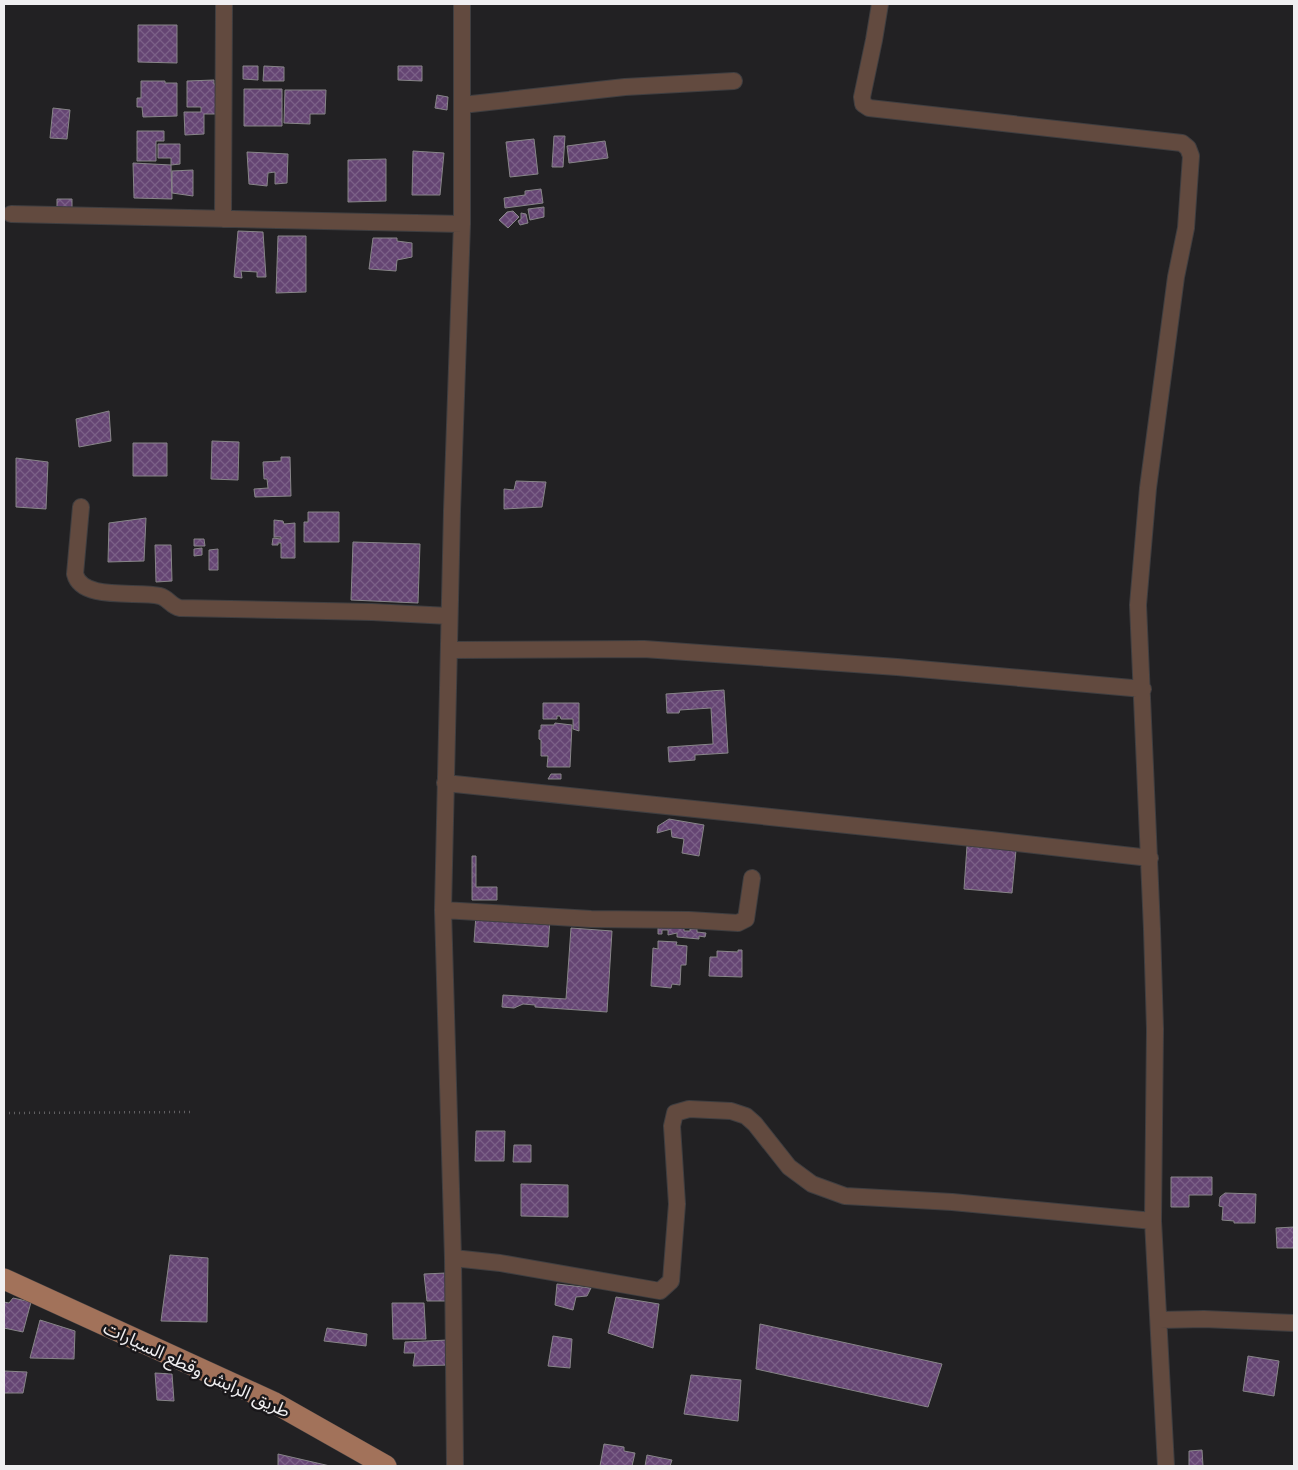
<svg xmlns="http://www.w3.org/2000/svg" width="1298" height="1470" font-family="Lora,'Noto Sans Arabic',serif">
	<style>
		.building { fill: url(#building-cross-hatch); stroke: #878588 }
		.lines { fill: none; stroke-linecap: round; stroke-linejoin: round }
		.minor-casing { stroke: #3f3e40; stroke-width: 18 }
		.major-casing { stroke: #3f3e40; stroke-width: 22 }
		.path { stroke: #605f61; stroke-width: 2.5; stroke-dasharray: 1 4; stroke-linecap: butt }
		.minor { stroke: #624a3f; stroke-width: 16 }
		.major { stroke: #a2725a; stroke-width: 21 }
		.labels { text-anchor: middle; dominant-baseline: central; stroke-width: 5; stroke-linejoin: round; paint-order: stroke }
		.street-label { font-size: 18px; fill: #f0eff1; stroke: #19171a }
	</style>
	<defs>
		<pattern id="building-cross-hatch" width="8" height="8" patternUnits="userSpaceOnUse" patternTransform="scale(1.25)"><rect width="8" height="8" fill="#654573"/><path d="M0 0l8 8M0 8l8-8" fill="none" stroke="#7b6087"/></pattern>
	</defs>
	<rect width="100%" height="100%" fill="#222123"/>
	<!-- building -->
	<path class="building" d="M138,25H177V63L138,62Z
		M243,66H258V80L243,79Z
		M264,66L284,67V81H263Z
		M398,66H422V81L398,80Z
		M214,80V84H220L221,114H204V134L185,135L184,112H201V107H187V81Z
		M141,81H165V83H177V116L143,117L142,107H137V98H141Z
		M244,89H282V126H244Z
		M285,90H326L325,114H310V124L284,123Z
		M437,95L448,97L447,110L435,108Z
		M53,108L70,110L67,139L50,138Z
		M137,131H164V141H156V161H137Z
		M554,136H565L563,167H552Z
		M534,139L538,174L510,177L506,142Z
		M605,141L608,158L569,163L567,146Z
		M158,144H180V164L171,165V158H158Z
		M413,151L444,153L440,195H412Z
		M247,152L288,154L287,183L275,184V172L268,173L267,186L249,184Z
		M386,159V201L348,202V160Z
		M133,163L171,165L172,199L134,198Z
		M193,170V196L172,193V171Z
		M541,189L543,203L505,208L504,198L525,195V191Z
		M57,199H72V208H57Z
		M544,207V217L530,220L528,209Z
		M513,211L519,217L508,228L499,220L507,212Z
		M521,213L526,214L528,223L520,225L518,221L521,219Z
		M238,231L263,232L266,277H257V272L241,271L242,278L234,277Z
		M278,236H306V292L276,293Z
		M373,238H397V241L412,243V257L397,260L396,271L369,269Z
		M109,411L111,441L79,447L76,419Z
		M212,441L239,442L238,480L211,479Z
		M133,443H167V476H133Z
		M281,457H290L291,496L255,497L254,489L268,488L267,479H264L263,462L281,461Z
		M16,458L48,462L46,509L16,507Z
		M516,481L546,482L542,507L504,509V489L514,490Z
		M308,512H339V542H304V522H308Z
		M146,518L144,561L108,562L109,523Z
		M274,520L283,521L284,524L295,523V558H281V543H278V545H272L273,538L281,539V537H274Z
		M194,539H204L205,546H194Z
		M353,542L420,544L418,603L351,600Z
		M155,545H171L172,581L156,582Z
		M202,548V555L194,556V549Z
		M218,549V570H209V550Z
		M724,690L728,753L695,755V760L669,762L668,747L713,744L711,708L680,710L679,713H667L666,694Z
		M543,703H579V731L573,729V719H561L560,716H557V719H543Z
		M555,723L572,725L570,767H547L548,756H541V740L539,739V730H541V725H554Z
		M551,774H561V779H548Z
		M669,819L704,825L699,856L682,853L684,839L672,837L671,829L657,833L658,826Z
		M967,846L1000,849V847L1016,850L1012,893L964,889Z
		M472,856H476V887H497V900H472Z
		M476,915L550,919L548,947L474,942Z
		M658,926L684,927V931H690V929H697V932L706,933L705,937L699,936V939L677,937V933L668,935V930H662V934H658Z
		M571,928L612,931L607,1012L535,1007V1005L523,1004L514,1008L502,1007L503,995L566,999Z
		M658,941L677,942L676,945L687,946L686,965H681L680,985L672,984L671,988L651,986L653,948L658,949Z
		M738,950H742V977L709,976L710,957H717V951L738,952Z
		M476,1131H505L504,1161H475Z
		M514,1145H531V1162H513Z
		M1171,1177H1212V1195H1189V1207H1171Z
		M521,1184L568,1185V1217L521,1216Z
		M1225,1193L1256,1194L1255,1223H1234V1221L1222,1220L1223,1207L1219,1206L1220,1197Z
		M1294,1227V1248H1277L1276,1228Z
		M170,1255L208,1258L207,1322L161,1321Z
		M446,1273L448,1301H427L424,1274Z
		M557,1284L591,1288L587,1296L576,1297L573,1310L555,1305Z
		M616,1297L659,1304L653,1348L608,1333Z
		M13,1298L31,1302L23,1332L4,1328V1302L9,1303Z
		M392,1303H424L426,1339H393Z
		M40,1320L75,1331L74,1359L30,1358Z
		M760,1324L942,1364L928,1407L756,1369Z
		M327,1328L367,1334L366,1346L324,1341Z
		M553,1336L572,1339L570,1368L548,1366Z
		M448,1340L449,1365L413,1366L415,1353H404L405,1342Z
		M1248,1356L1279,1361L1274,1396L1243,1391Z
		M4,1371L27,1372L23,1393H4Z
		M155,1373L172,1374L174,1401L157,1400Z
		M691,1375L741,1380L738,1421L684,1414Z
		M604,1444L624,1447V1451L635,1453L632,1466H600Z
		M1202,1450L1203,1466H1189V1451Z
		M278,1454L330,1466H278Z
		M647,1455L672,1460L670,1466H645Z"/>
	<g class="lines">
		<defs>
			<path id="minor" d="M880,4L874,40L862,97L863,104L869,108L1182,143L1188,148L1191,156L1186,228L1176,277L1148,488L1138,605L1152,929L1155,1029L1153,1221L1166,1466
				M462,105L625,87L734,81
				M11,214L462,224
				M223,219L224,4
				M81,507L75,574C82,602 139,590 160,596C168,598 171,606 180,608L372,612L449,616
				M449,650L644,649L897,667L1143,689
				M445,783L991,840L1150,858
				M443,910L591,919L689,920L738,923L746,919L752,878
				M453,1258L500,1263L660,1291L671,1281L677,1204L672,1126L675,1113L689,1109L731,1111L746,1116L755,1124L789,1167L812,1184L845,1196L952,1202L1153,1221
				M1159,1320L1204,1319L1294,1323
				M455,1466L453,1258L443,910L452,511L462,224V4"/>
			<path id="major" d="M4,1279L273,1402L386,1466"/>
		</defs>
		<!-- minor casing -->
		<use href="#minor" class="minor-casing"/>
		<!-- major casing -->
		<use href="#major" class="major-casing"/>
		<!-- path -->
		<path class="path" d="M4,1113L191,1112"/>
		<!-- minor -->
		<use href="#minor" class="minor"/>
		<!-- major -->
		<use href="#major" class="major"/>
	</g>
	<g class="labels">
		<!-- street labels -->
		<g class="street-label">
			<text transform="translate(197 1369) rotate(25)">طريق الرابش وقطع السيارات</text>
		</g>
	</g>
	<!-- border -->
	<rect width="1298" height="1470" fill="none" stroke="#f0eff1" stroke-width="10"/>
</svg>
